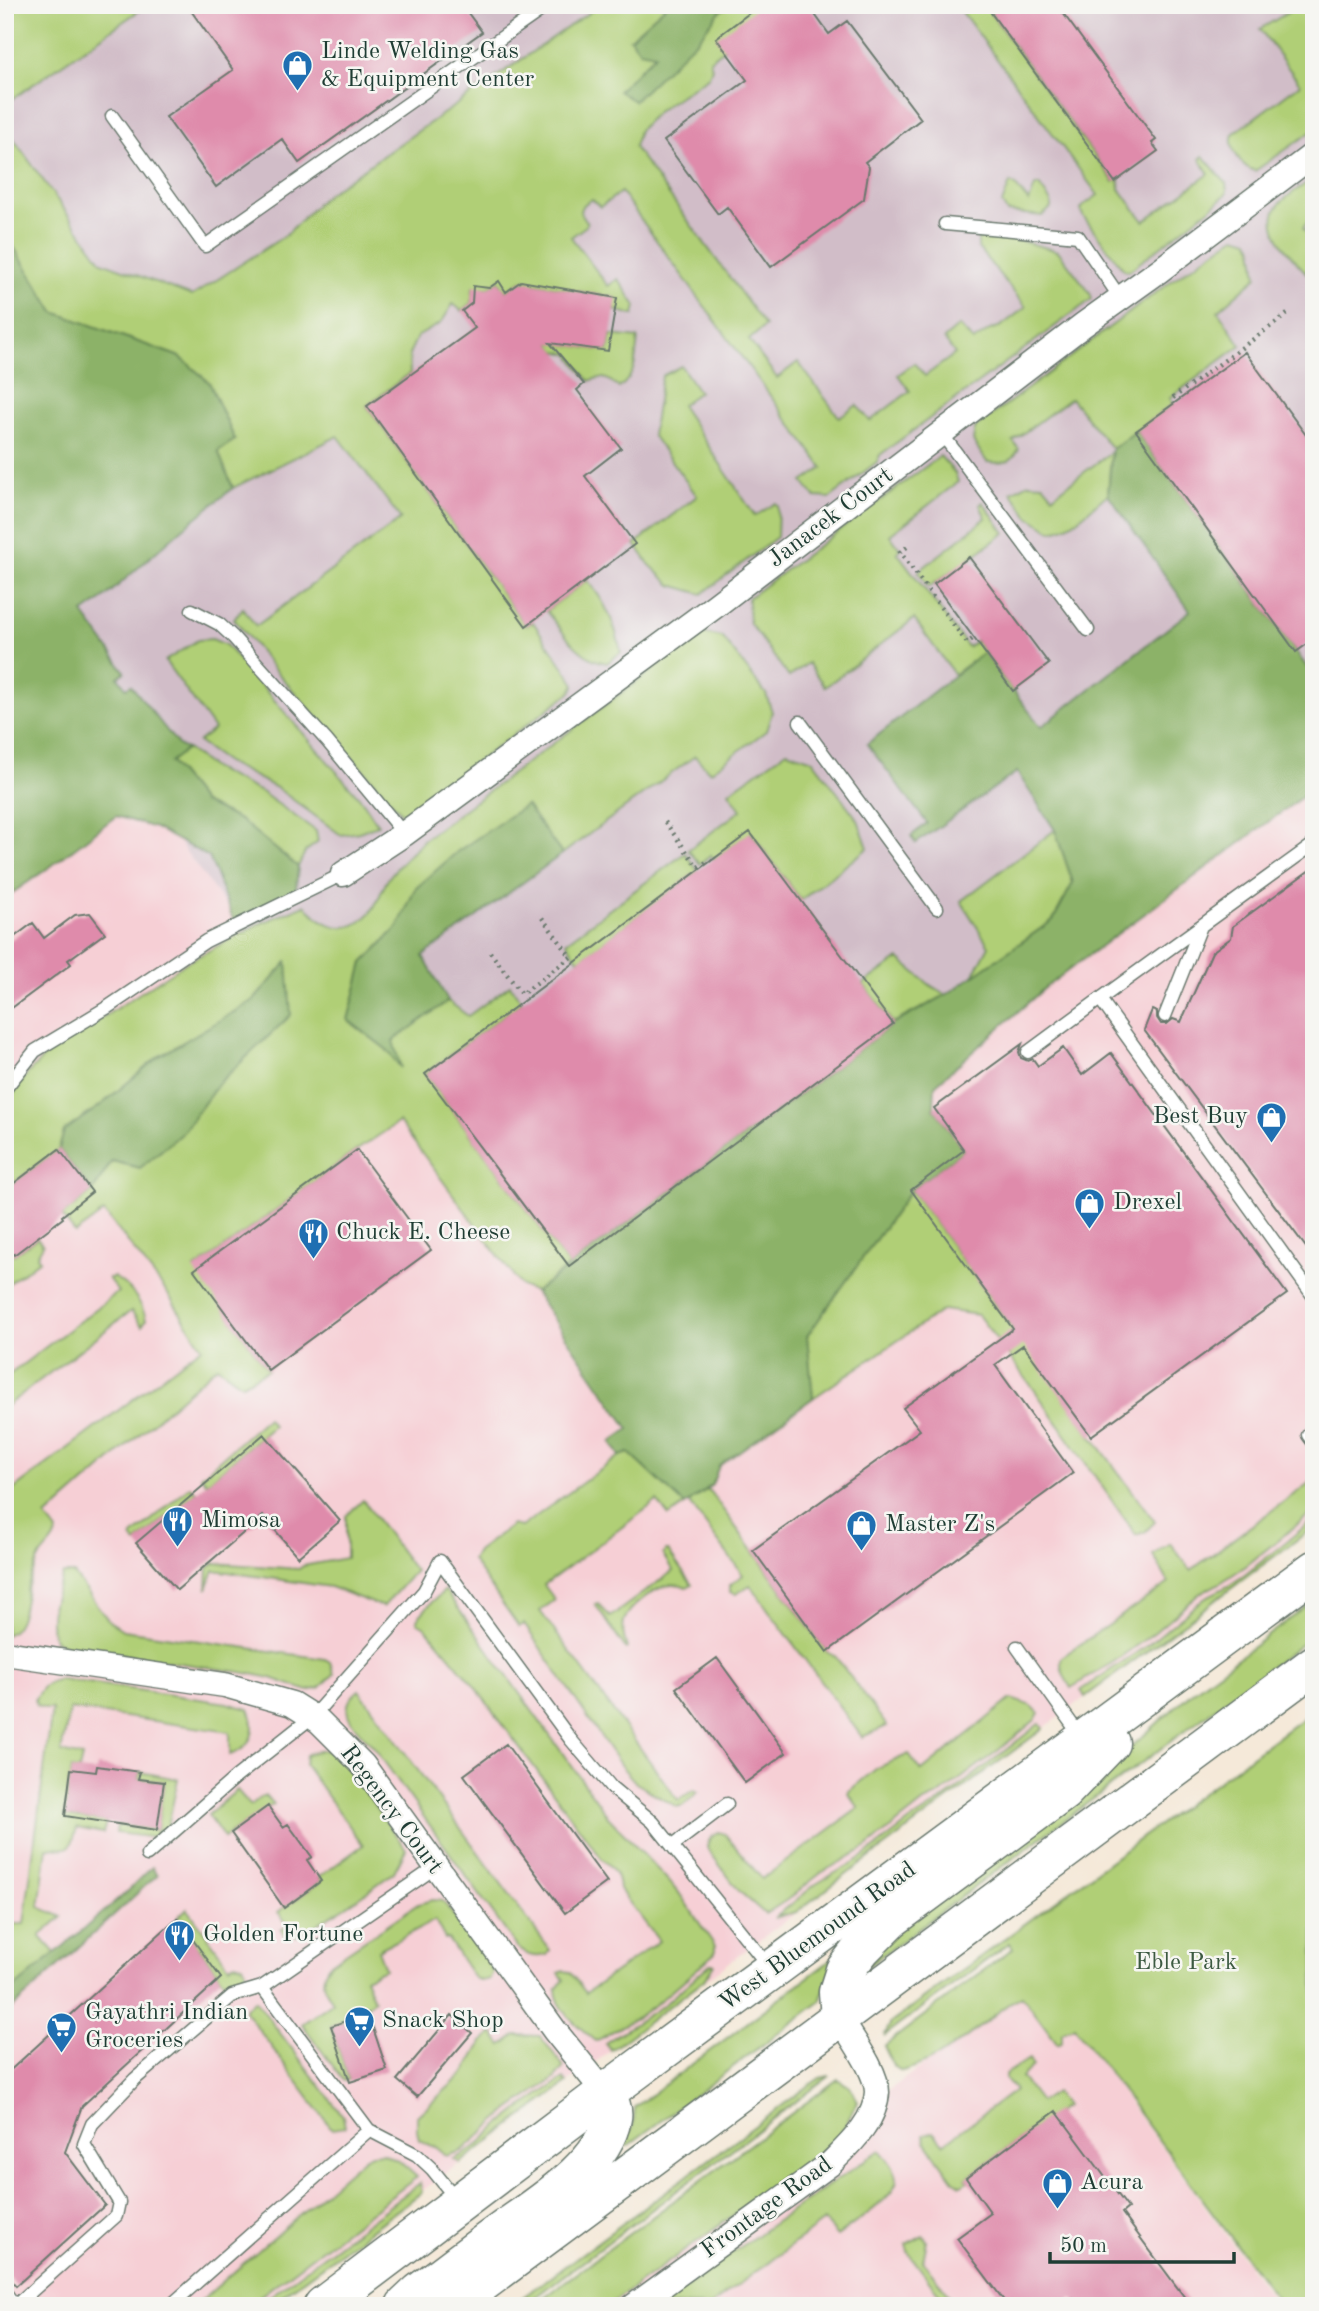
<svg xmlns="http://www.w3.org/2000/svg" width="1319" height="2311" font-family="'Old Standard TT',serif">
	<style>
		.built { fill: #f6cfd5 }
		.industrial { fill: #d1bdc8 }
		.green { fill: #b0cf76; stroke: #688655; stroke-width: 2 }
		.forest { fill: #8cb267; stroke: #56784e; stroke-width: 2 }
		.building { fill: #df8bab }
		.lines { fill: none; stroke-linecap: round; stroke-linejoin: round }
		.service-casing { stroke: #6a796e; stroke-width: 15 }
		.minor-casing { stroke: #6a796e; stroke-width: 27 }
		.primary-casing { stroke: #6a796e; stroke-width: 41 }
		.path { stroke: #6a796e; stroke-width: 4.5; stroke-dasharray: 2 5; stroke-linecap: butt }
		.service { stroke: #fff; stroke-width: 12 }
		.minor { stroke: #fff; stroke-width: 24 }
		.primary { stroke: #fff; stroke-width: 38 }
		.labels { text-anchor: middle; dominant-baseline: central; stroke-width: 5; stroke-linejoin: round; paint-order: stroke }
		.poi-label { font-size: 24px; fill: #1f3d34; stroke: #f6f6f2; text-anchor: start }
		.street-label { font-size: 24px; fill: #1f3d34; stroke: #f6f6f2 }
		.park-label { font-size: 24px; fill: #3c5a41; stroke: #f6f6f2 }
	</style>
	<rect width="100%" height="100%" fill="#f6f6f2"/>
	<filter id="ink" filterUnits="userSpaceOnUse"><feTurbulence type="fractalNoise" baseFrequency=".0143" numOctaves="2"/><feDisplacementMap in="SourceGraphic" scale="14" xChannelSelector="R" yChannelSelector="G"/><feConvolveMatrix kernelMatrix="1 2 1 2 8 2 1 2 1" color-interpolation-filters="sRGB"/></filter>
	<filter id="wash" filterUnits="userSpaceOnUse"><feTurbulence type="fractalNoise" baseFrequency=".00686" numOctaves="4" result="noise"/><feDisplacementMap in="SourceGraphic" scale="28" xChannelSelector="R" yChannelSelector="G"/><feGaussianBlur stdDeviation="1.57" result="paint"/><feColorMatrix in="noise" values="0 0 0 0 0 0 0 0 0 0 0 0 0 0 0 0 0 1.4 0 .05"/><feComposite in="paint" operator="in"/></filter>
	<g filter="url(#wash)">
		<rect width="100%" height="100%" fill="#f5e9d9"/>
		<!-- built -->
		<path class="built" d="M133,780L1314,782V1527L268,2306H5V878Z
			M1039,1980L1278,2306H595Z"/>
		<!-- industrial -->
		<path class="industrial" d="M5,5H1314V782L590,1325L266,960L11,615L5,202Z"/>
		<!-- green -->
		<path class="green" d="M5,5H147L5,104Z
			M600,5H667L630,38H699C724,5 718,5 760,5L724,49L710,60L712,68L709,76L659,110L639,130L634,147L765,326L749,340L777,378L798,362L839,417L857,405L870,421L910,391L898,375L914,363L925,376L955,354L944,339L959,326L973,341L990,330L1001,326L1026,307L978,248V236L984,231L1058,251L1090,293L1092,299L880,455L877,462L830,498L815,497L803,482L823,468L621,192L600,207L592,199L582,206L580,211L587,222L586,226L571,237L608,286L618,279L636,306L634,315L614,310L616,298L521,281L506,292L499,281L489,288L473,287L472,303L462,311L453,304L441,323L417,337L409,354L410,373L367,406L526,626L533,622L575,684L571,692L404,816L274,669L234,619L243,608L256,626L401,519L338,436L233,488L217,451L235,440L209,382L180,357L54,312L5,233V127L102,262L192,296L286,235L326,195Z
			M957,5H1001L991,14L1114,182L1119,179L1120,189L1144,221L1209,174L1200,159L1203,156L1226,183L1227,193L1218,202L1129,271L1124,270L1083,216L1081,210L1083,206L1098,195Z
			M1301,5H1314V130L1255,171C1241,167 1228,147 1233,134L1300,84L1260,29Z
			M1314,178V214L1303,228L1314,243V281C1299,264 1260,230 1278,206C1286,195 1303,186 1314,178Z
			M1010,183L1015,185L1029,202L1035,186L1039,185L1051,202V208L1042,216L1007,212L1002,204Z
			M1236,236L1249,240L1253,247L1257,277L1218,311L1241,345L1170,398L1173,404L1112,449L1071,398L1013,441L1019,449C1011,464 1003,464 987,462L973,441L975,428L1170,282Z
			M611,335L638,338C635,360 637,374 619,388C608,378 603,375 589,381L569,354L556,351L549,342L608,351Z
			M681,366L699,392L681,405L755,516L776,503L778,506L777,537L702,594L671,585L649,564L635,544L697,496L652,435L662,376Z
			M1111,452L1108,494C1090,508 1075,527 1052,531L1029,517L1011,492L1029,483L1043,484L1053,496Z
			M940,456L955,473L958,482L890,535L900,549L897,552L968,647L976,641L984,652L954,674L914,619L825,687L808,663L789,677L749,622L748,598Z
			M983,502L1005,533L929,587L918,572L986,518L980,505Z
			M587,580C606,602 615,624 621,652L607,663C579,660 563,631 546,611Z
			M702,633L722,637L766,694L772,712L766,731L710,772L695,756L562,854L526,806L415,889L398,927L363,963L348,1020L386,1049L400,1066L392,1041L448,1001L468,1016L510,985L522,1002L425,1074L569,1266L535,1292L521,1286L399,1122L357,1150L195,1269L268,1370L242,1384L217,1366L46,1517L57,1532C55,1541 47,1547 41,1555C36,1564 31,1576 28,1586C23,1602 24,1629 5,1635V1496L202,1347L166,1291L104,1212L75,1233L62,1216L92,1192L112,1161L140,1168L182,1133L219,1083L290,1015L287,963L254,1000L158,1057L101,1105L64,1131L59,1149L5,1190V1105L28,1073L47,1054L187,962L259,924L305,905C320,923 343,937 365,918C377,909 381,888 390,876C400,863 413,852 423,840Z
			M212,639L226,645L364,803L378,825L359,832L341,835L277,788L226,762L198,742L214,729L165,661L198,640Z
			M187,749L214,769L261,792L316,831L318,842L305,852L298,867L240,820L203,803L170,761Z
			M787,751L813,760L858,820L868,848L801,900L751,833L714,859L711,855L700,864L688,850L741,810L729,792Z
			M1055,830L1073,883L1053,920L973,976L989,946L961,901Z
			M685,853L698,871L579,960L566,942Z
			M899,959L930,985L946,995L893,1023L863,984Z
			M911,1190L1155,1522L1145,1532L1136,1535L1036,1392L978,1315L943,1310L813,1398L807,1336Z
			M37,1238L43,1245L37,1256L40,1260L5,1286V1258L12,1253L14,1255Z
			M114,1277C130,1287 142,1301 146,1320L142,1326L131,1311L5,1407V1378L118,1292L108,1278Z
			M267,1418L273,1426L207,1483L201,1476Z
			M629,1453L685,1505L669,1516L657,1501L544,1585L555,1600L540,1611L678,1800L694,1790L698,1792L684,1805L677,1807L636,1783L621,1766L524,1624L519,1627L472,1560L477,1551L512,1525L521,1527L620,1456Z
			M1312,1481L1314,1482V1511L1246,1566L1220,1583L1199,1594L1155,1632L1115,1661L1071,1688C1066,1680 1058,1667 1062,1657L1169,1583L1153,1555L1170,1543L1191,1570Z
			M190,1486L196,1492L136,1543L132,1537Z
			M708,1489L827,1652L835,1656L887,1726L862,1737L750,1585L736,1594L730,1592V1585L743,1575L689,1502Z
			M363,1500L415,1571L383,1607L330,1587L214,1570L207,1589L208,1568L214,1563L299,1569L303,1566L346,1558V1516Z
			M1314,1519V1527L1085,1697L1081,1690L1149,1644L1204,1598L1228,1586L1246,1574Z
			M665,1551H668L692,1585L687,1588C680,1585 673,1584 666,1586C652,1590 629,1607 624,1621C622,1631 624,1638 627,1648L626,1649L595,1604L598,1603L610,1617L673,1571L663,1555Z
			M63,1574H74L109,1621L123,1630L325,1659L330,1662L334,1674L320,1688L308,1691L271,1678L246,1673L65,1646L54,1639C46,1617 55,1595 63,1574Z
			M445,1590L610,1819L677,1890L715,1946V1953L666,1996L639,2016L596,2041C580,2028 556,2010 556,1989L564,1980L559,1973L564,1971L570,1972L586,1993L659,1941L619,1889C618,1874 613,1868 602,1859L473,1684L425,1627L417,1622V1619L432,1602Z
			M1314,1601V1635L864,1969L872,1950L1121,1756L1192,1692Z
			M61,1679L227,1703L249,1709C258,1730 252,1748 230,1755V1732L70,1709L61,1752L82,1757L79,1770L71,1769L65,1816L106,1822L103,1833L77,1828C71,1851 70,1849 47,1848L39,1907L62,1917L40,1936L56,1954L5,1996V1931L7,1924H24L52,1709H45L37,1706L35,1699C41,1687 48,1681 61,1679Z
			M359,1690L550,1950L547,1955C534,1958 527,1956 517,1947L373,1746C358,1730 332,1711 359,1690Z
			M1011,1699L1032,1706L1039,1713L1035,1720L1000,1749L938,1796L924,1802L867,1847L821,1873L787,1900L765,1914L739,1891L707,1848C708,1839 712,1836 719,1832L725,1834L762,1879L859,1808L848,1793L849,1791L877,1768L909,1754L922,1771Z
			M1314,1710V2306H1282L1074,2026L1062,2033V2041L1058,2044L1022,1996L1011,2002C977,2028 944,2060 902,2071L894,2067L884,2046L1013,1948L1010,1943L884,2036L891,2023Z
			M1040,1723L1043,1729L796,1912L774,1918L816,1884L863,1857L910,1821L944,1799Z
			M325,1750L336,1755L344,1763L406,1849L394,1872L356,1900L298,1936H285L281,1930L288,1925L278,1912L321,1881L319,1877L363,1845L305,1765L306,1755L313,1752Z
			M140,1772L178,1779L167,1831L157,1830L156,1838L116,1833L117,1825L157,1830L164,1782L138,1779Z
			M237,1790L250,1805L265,1795L273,1804L224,1838L208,1815Z
			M432,1900L443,1901L487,1961L493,1972L490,1979L481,1981L474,1978L448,1939H445L435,1920L378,1950L385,1969L365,1978L374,2000L366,2007L368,2013L331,2026L349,2080L344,2081L302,2024L333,2002C323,1987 318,1978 331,1963L418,1904Z
			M187,1908L229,1966L235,1963L243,1965L246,1970L243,1980L230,1990L177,1918Z
			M835,1957L820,2002L627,2146L624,2143L633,2127L635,2107Z
			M710,1964H714L704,1980L611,2050L605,2043L666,2003Z
			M255,2000L343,2116L345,2127L332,2129L245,2011V2008Z
			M493,2033L502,2045L516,2035L540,2036L564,2067L554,2079L509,2110L462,2151L446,2156L437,2148L419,2140L417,2131V2116L465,2072L482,2042Z
			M1029,2059L1033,2066L1021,2077L1040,2102L1055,2092L1065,2106L966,2178L968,2181L961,2185L953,2180L925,2141L924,2135L933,2132L943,2144L1015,2090L1006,2079V2074Z
			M830,2076L523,2306H511L814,2082L820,2078Z
			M564,2079L567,2083L460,2163L454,2159C474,2151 486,2137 502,2123C522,2107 542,2092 564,2079Z
			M838,2079L850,2087L858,2101L841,2134L825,2149L608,2306H532Z
			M880,2150C886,2158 896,2168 897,2179C898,2196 850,2226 837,2236L824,2221L710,2306H659L767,2228Z
			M382,2153L399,2161L417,2177L247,2306H195L364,2158L371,2154Z
			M420,2183L422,2192L268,2306H257Z
			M923,2235L927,2241L923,2261L957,2306H948L908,2252L906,2244Z"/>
		<!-- forest -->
		<path class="forest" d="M667,5H727L721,10L699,38L634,101L618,91L655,54L640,51L630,38Z
			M5,233L54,312L180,357L209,382L235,440L218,451L233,488L182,529L104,598L83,613L125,672L118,677L126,688L131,685L179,746L187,749L170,762L203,803L240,820L298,867L296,889L234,922L209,857L155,828L116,816L50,867L5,898Z
			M1136,431L1314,677V788L1046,987L935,1085L934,1108L964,1150L911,1190L807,1336L813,1398L719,1466L712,1485L685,1505L629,1453L620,1456L611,1442L629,1429L535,1292L893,1024L946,995L1053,920L1073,883L1055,830L1017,772L916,843L911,836L927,823L867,744L984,652L1041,727L1190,611L1108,494L1112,449Z
			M526,805L562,854L423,956L448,1001L393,1041L401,1068L386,1049L348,1020L363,963L398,927L415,889L458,851Z
			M287,962L291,1015L219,1083L182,1133L140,1168L112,1161L92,1192L59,1149L64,1131L101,1105L158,1057L254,1000Z
			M152,1867L157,1875L5,2015V1996L127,1892Z"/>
		<g id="blocks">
			<!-- building -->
			<path class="building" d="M187,5H462L482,32L299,163L282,139L216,187L166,117L233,70Z
				M760,5H808L829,34L847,21L921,119L865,162L869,167L864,199L771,267L727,207L718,214L664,141L747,80L716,38Z
				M1001,5H1057L1156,140L1152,143L1158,151L1115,182L991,13Z
				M499,281L506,292L521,281L617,298L608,351L550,343L584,384L577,390L621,448L585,476L635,544L526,626L367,406L475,328L462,311L472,303L473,286L489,288Z
				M1245,352L1314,446V639L1296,652L1136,431Z
				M969,557L1049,664L1013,691L934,584Z
				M750,832L893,1024L569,1266L425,1074Z
				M1314,867V1258L1144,1030L1152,1010L1157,1012V1018L1161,1024H1167L1173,1019L1181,1022L1212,952L1231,938L1233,926Z
				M90,913L105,933L68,960L71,964L5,1013V944L33,923L44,938L75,915Z
				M1022,1044L1019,1052L1021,1058L1028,1061L1033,1059L1038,1066L1063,1048L1082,1075L1111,1053L1287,1294L1091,1436L1023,1345L995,1365L1073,1473L827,1652L753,1550L920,1430L903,1408L1013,1329L911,1190L964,1150L934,1108Z
				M59,1149L92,1192L62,1216L63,1218L14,1255L5,1246V1190Z
				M357,1150L431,1250L268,1370L194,1270Z
				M264,1434L340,1521L298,1557L263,1516L177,1590L136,1543Z
				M717,1658L786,1753L745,1783L676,1688Z
				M506,1744L607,1882L565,1913L464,1775Z
				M97,1766L140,1772L138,1779L164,1782L157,1830L65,1816L71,1769L96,1772Z
				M268,1806L283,1827L288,1824L312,1857L307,1860L321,1881L284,1908L231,1833Z
				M177,1918L221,1978L82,2106L65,2152L105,2205L16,2286L5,2271V2075Z
				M368,2013L387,2070L350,2082L331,2026Z
				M452,2015L472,2033L417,2097L397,2080Z
				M1056,2111L1128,2208L1122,2213L1191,2306H1079L1073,2298L1062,2306H1008L957,2238L991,2213L966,2178Z"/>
		</g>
	</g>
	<g filter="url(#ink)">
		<use href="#blocks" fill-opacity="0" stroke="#6a796e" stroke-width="2"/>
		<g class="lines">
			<defs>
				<path id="service" d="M112,116L205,246L548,5
					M945,224L1078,236L1121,299
					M942,434L1088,630
					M192,610L219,624L233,637L327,741L404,834
					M800,722L937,908
					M1314,844L1100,999L1314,1297
					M1165,1016L1201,926
					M1028,1052L1100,999
					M5,1089L35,1051L108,1007L206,941L343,874
					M1308,1435L1314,1443
					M1017,1647L1081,1737
					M672,1846L727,1804
					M147,1855L236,1777L312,1717L424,1591L440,1561L571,1740L611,1787L653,1822L770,1968
					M369,2130L262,1987L436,1867
					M5,2292L15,2306
					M15,2306L116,2216L119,2202L84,2144L92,2124L135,2079L232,1996L262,1987
					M170,2306L369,2130L417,2155L432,2169L457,2200"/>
				<path id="minor" d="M343,874L404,834L715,606L1083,325L1160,270L1314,154
					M5,1653L225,1685L292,1704L319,1721L363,1765L555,2031L605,2093
					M634,2306L830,2164C849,2145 876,2121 877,2092C877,2071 850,2036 840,2018"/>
				<path id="primary" d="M840,2018L838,1992L845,1970L862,1948L891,1919L1063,1792L1110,1743
					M323,2306L605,2093L1314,1570
					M405,2306L420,2292C447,2272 474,2251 502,2231C538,2205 604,2165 612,2118C614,2109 609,2101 605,2093
					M451,2306L1314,1665"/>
			</defs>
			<!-- service casing -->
			<use href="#service" class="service-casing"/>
			<!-- minor casing -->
			<use href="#minor" class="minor-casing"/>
			<!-- primary casing -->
			<use href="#primary" class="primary-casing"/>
			<!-- path -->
			<path class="path" d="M1173,398L1289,313
				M907,547L900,552L967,643L974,638
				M665,822L698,867L710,860L711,861
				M490,952L522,994L571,957L540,915"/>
			<!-- service -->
			<use href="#service" class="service"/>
			<!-- minor -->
			<use href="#minor" class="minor"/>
			<!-- primary -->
			<use href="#primary" class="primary"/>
		</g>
	</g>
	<!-- icons -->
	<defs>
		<symbol id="shop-pin" viewBox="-11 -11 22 30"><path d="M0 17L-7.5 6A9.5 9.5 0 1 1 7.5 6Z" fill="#1f6fb2" stroke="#f6f6f2"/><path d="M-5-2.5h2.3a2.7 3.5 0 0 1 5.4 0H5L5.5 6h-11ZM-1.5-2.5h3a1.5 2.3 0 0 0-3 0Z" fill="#fff"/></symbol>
		<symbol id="restaurant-pin" viewBox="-11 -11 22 30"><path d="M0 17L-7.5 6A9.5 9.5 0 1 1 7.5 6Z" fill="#1f6fb2" stroke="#f6f6f2"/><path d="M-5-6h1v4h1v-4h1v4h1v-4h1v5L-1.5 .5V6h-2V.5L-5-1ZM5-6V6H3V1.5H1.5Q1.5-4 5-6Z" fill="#fff"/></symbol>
		<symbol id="supermarket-pin" viewBox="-11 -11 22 30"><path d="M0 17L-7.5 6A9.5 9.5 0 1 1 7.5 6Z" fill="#1f6fb2" stroke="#f6f6f2"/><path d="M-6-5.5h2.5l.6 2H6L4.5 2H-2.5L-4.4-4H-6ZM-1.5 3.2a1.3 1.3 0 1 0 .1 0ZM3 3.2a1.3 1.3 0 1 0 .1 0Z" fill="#fff"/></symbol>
	</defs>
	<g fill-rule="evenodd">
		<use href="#shop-pin" x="280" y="48" width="35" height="47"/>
		<use href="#shop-pin" x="1254" y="1100" width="35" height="47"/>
		<use href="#shop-pin" x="1072" y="1186" width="35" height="47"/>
		<use href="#restaurant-pin" x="296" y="1216" width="35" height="47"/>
		<use href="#restaurant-pin" x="160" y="1504" width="35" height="47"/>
		<use href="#shop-pin" x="844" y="1508" width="35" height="47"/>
		<use href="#restaurant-pin" x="162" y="1918" width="35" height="47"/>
		<use href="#supermarket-pin" x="342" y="2004" width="35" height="47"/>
		<use href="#supermarket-pin" x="44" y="2010" width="35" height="47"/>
		<use href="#shop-pin" x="1040" y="2166" width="35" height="47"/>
	</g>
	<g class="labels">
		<!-- poi labels -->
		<g class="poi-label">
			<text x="321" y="52">Linde Welding Gas<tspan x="321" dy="28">&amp; Equipment Center</tspan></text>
			<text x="1248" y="1117" text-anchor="end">Best Buy</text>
			<text x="1113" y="1203">Drexel</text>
			<text x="336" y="1233">Chuck E. Cheese</text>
			<text x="201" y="1521">Mimosa</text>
			<text x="885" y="1525">Master Z's</text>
			<text x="203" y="1935">Golden Fortune</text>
			<text x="85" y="2013">Gayathri Indian<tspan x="85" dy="28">Groceries</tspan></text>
			<text x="382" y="2021">Snack Shop</text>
			<text x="1080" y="2183">Acura</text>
		</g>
		<!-- street labels -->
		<g class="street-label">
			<text transform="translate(831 518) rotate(-37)">Janacek Court</text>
			<text transform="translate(391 1810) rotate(53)">Regency Court</text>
			<text transform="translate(818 1937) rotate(-36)">West Bluemound Road</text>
			<text transform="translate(767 2208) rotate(-36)">Frontage Road</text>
		</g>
		<!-- park labels -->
		<g class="park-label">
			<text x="1186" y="1963">Eble Park</text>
		</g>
	</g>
	<!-- margin -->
	<rect width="1319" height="2311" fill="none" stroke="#f6f6f2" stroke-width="28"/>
	<!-- scale -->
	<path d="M1050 2252v10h184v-10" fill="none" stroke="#1f3d34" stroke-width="3.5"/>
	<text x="1060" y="2252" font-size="21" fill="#1f3d34" stroke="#f6f6f2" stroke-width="5" paint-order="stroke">50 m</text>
</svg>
